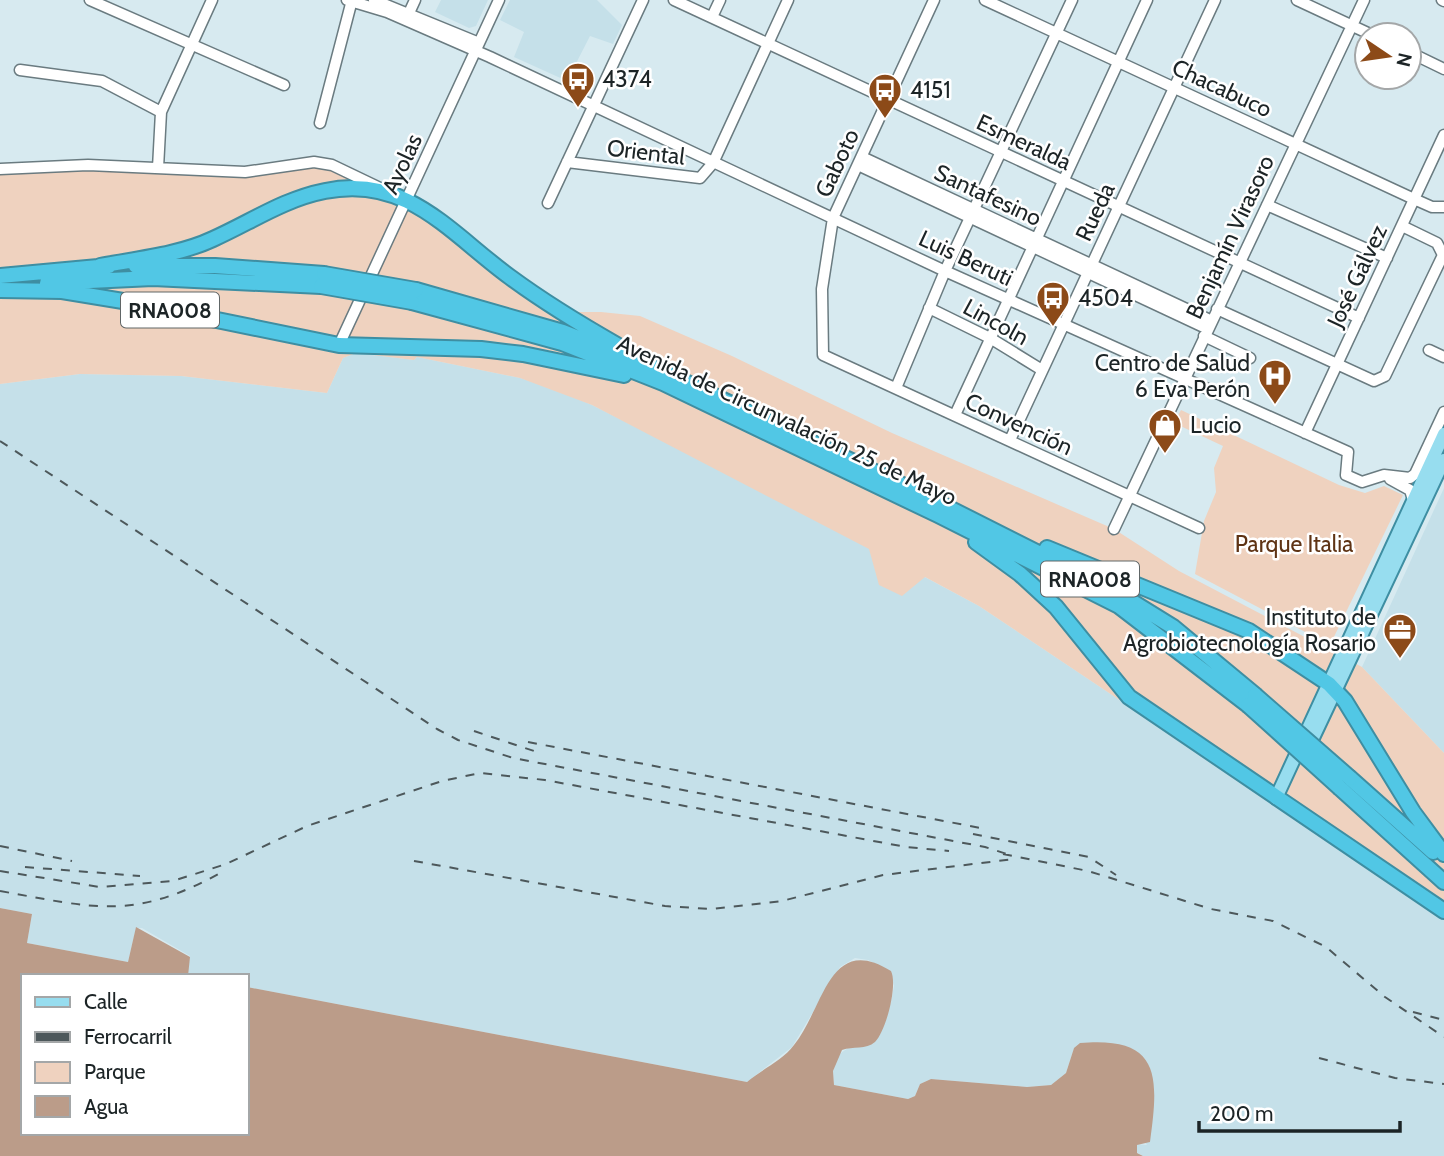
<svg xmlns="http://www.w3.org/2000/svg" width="1444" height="1156" font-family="Cabin,sans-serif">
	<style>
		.built { fill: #c5e0e9 }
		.green { fill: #efd2bf }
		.water { fill: #bb9c89 }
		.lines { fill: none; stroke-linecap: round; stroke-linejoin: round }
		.minor-casing { stroke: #6a7b80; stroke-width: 13 }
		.major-casing { stroke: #3e8ea2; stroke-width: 16 }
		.highway-casing { stroke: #3e8ea2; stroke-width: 18 }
		.minor { stroke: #fff; stroke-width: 10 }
		.major { stroke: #97ddef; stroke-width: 12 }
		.highway { stroke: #51c7e5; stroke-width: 14 }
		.rail { stroke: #4d585b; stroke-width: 2; stroke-dasharray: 9 9; stroke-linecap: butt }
		.highway-bridge-casing { stroke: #3e8ea2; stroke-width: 18; stroke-linecap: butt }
		.highway-bridge { stroke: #51c7e5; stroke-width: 14 }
		.labels { text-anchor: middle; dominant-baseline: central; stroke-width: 5; stroke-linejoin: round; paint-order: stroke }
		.shield { fill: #fff; stroke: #606667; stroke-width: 2 }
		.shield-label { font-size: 21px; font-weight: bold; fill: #1c2426 }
		.poi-label { font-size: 23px; fill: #1c2426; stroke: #fff; text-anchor: start }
		.street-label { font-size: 23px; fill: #1c2426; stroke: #fff }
		.park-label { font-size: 23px; fill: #5e3314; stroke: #fff }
	</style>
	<rect width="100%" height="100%" fill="#d7eaf0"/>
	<!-- built -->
	<path class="built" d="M441,0H488L476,26L469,28L435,12Z
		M510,0H597L622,25L613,44L590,36L567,81L514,57L524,32L500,20Z
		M356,353L414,360L417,357L520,378L549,387L592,405L769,494L979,606L1444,917V1156H1143L1136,1152V1147L1137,1144L1147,1145L1074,1048L1066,1073L1051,1085L1027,1087L931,1079L920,1084L915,1096L908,1099L834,1085L833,1071L838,1055L848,1048L874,1043L891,1002L894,986L891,972L868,960L855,958L840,967L792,1047L747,1082L247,987V976H187L190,956L142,928H136L128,962L27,943L32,914L0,908V384L80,374L181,376L327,393L343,358Z
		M1444,488V753L1362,667Z"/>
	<!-- green -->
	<path class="green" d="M314,162L384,190L559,312H601L640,316L732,356L892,433L1114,529L1179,571L1362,667L1444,753V917L979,606L925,577L902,596L879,585L869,549L592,405L520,378L417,357L414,360L356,353L343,358L327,393L181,376L80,374L0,384V169L19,166L245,172Z
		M1181,410L1339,485L1365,493L1384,486L1403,495L1330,645L1195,574L1204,521L1216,492L1214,468L1223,446L1174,423Z"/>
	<!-- water -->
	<path class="water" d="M0,908L32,914L27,943L128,962L136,927L190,957L188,976H23V1133H247V987L747,1082C762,1069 782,1061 794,1045C824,1008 829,932 891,971C898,985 886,1031 875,1042C866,1050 853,1046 842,1050L833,1071L834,1085L908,1099L915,1096L920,1084L931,1079L1027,1087L1051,1085L1066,1073L1074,1048L1080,1043C1161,1036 1159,1076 1150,1142L1137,1145V1153L1143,1156H0Z"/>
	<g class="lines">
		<defs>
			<path id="minor" d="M90,0L284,85
				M347,0L387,12L490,57L945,271L1348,452L1346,475L1362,482L1384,475L1410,478L1415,474L1444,412
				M374,0L479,43
				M674,0L1359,318
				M934,0L833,218L822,289L823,355L1199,528
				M985,0L1414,199L1432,207H1444
				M1297,0L1372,35
				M1442,0L1444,1
				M409,13L415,0
				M712,17L720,0
				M1409,52L1444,69
				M20,70L102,81L161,112
				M320,123L352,0
				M862,157L1212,321
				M567,162L700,178L713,163L788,0
				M858,165L1208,329
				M158,168L161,112L212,0
				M0,169L88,165L245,172L314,162L332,165L380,188
				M548,203L643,0
				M1267,205L1387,258
				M929,308L990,338L1042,370
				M1217,309L1374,381L1385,376L1443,255L1437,243L1402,226
				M1204,336L1250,358
				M339,345L499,0
				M1429,350L1444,357
				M896,388L945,271L1072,0
				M955,415L1147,0
				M1305,433L1444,135
				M1010,440L1215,0
				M1390,479L1410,490L1413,500
				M1114,529L1364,0"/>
			<path id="major" d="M1311,742L1444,460
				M1276,798L1444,434"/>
			<path id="highway" d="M100,266C137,259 179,255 213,239C251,222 284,199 325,191C407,174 451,234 510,277C544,302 580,324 617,345
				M136,266H215L324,274
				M0,276L109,266
				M47,283L153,278L321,286
				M0,290L62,291L129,302L339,345L481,349L523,354L624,375
				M416,290L563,332L664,372L921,494L1118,593L1173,627L1255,695
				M412,302L562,343L663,383L938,515L1119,606L1248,705
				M976,542L1020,574L1056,607L1129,697L1444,911
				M1047,548L1249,631L1329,684L1345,701L1413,812L1444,854
				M1350,778L1433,852
				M1340,788L1444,882"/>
		</defs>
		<!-- minor casing -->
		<use href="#minor" class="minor-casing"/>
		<!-- major casing -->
		<use href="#major" class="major-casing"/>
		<!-- highway casing -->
		<use href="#highway" class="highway-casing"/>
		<!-- minor -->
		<use href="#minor" class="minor"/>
		<!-- major -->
		<use href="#major" class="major"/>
		<!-- highway -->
		<use href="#highway" class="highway"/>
		<!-- rail -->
		<path class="rail" d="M0,441L437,729L458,740L513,758L985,847L1010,855
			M474,731L540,753
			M528,742L986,829
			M973,834L1089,857L1116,875
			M0,846L72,861
			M1003,854L1088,871L1211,909L1273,921L1326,947L1385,997L1444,1037
			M414,861L665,906L711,909L782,901L883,875L1014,859
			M25,867L140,876
			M0,871L100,887L173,881L226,864L307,826L442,781L480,773L545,780L906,847L949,851
			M0,891C95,908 134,921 222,872
			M1413,1012L1444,1020
			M1319,1058L1395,1078L1444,1084"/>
		<defs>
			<path id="highway-bridge" d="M324,274L416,290
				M321,286L412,302
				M1255,695L1350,778
				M1248,705L1340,788"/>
		</defs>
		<!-- highway-bridge casing -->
		<use href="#highway-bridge" class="highway-bridge-casing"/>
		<!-- highway-bridge -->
		<use href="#highway-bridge" class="highway-bridge"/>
	</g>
	<!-- icons -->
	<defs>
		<symbol id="bus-pin" viewBox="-11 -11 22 30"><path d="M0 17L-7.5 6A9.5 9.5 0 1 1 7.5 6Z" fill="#8c4a18" stroke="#fff"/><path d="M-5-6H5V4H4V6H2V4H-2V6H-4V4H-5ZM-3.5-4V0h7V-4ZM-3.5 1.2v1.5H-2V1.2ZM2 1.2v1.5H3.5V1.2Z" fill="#fff"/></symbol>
		<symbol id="hospital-pin" viewBox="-11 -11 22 30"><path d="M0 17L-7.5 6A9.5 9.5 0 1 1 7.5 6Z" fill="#8c4a18" stroke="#fff"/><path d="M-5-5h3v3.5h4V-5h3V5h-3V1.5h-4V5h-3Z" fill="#fff"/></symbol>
		<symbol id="shop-pin" viewBox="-11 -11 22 30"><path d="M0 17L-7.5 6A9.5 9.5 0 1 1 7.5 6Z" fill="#8c4a18" stroke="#fff"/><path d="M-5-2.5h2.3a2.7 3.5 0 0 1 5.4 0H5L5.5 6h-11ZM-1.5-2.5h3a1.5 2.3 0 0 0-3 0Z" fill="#fff"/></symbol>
		<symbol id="office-pin" viewBox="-11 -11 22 30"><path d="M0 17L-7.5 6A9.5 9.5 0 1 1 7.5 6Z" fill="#8c4a18" stroke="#fff"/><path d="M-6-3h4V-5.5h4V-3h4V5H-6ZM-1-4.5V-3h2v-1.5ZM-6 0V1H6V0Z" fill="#fff"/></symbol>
	</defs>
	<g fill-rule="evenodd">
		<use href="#bus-pin" x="559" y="60" width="38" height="52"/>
		<use href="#bus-pin" x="866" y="71" width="38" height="52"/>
		<use href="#bus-pin" x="1034" y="279" width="38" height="52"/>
		<use href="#hospital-pin" x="1256" y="357" width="38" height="52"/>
		<use href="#shop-pin" x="1146" y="406" width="38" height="52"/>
		<use href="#office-pin" x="1381" y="611" width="38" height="52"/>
	</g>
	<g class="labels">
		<!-- shield labels -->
		<g class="shield">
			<rect x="121" y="292.5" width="98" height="35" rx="5"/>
			<rect x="1041" y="561.5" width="98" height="35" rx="5"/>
		</g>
		<g class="shield-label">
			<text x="170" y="310">RNA008</text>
			<text x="1090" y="579">RNA008</text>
		</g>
		<!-- poi labels -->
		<g class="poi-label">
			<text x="602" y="79">4374</text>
			<text x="910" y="90">4151</text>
			<text x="1078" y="298">4504</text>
			<text x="1250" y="363" text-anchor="end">Centro de Salud<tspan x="1250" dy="26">6 Eva Perón</tspan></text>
			<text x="1190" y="425">Lucio</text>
			<text x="1376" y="617" text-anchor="end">Instituto de<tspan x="1376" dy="26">Agrobiotecnología Rosario</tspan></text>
		</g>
		<!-- street labels -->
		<g class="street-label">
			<text transform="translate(1222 88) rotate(25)">Chacabuco</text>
			<text transform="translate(1024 142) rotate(25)">Esmeralda</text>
			<text transform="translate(646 152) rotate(7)">Oriental</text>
			<text transform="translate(837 163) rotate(-65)">Gaboto</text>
			<text transform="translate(402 164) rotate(-65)">Ayolas</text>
			<text transform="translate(988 195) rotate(25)">Santafesino</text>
			<text transform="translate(1095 212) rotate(-65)">Rueda</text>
			<text transform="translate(1230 237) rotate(-65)">Benjamín Virasoro</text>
			<text transform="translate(966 258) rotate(25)">Luis Beruti</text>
			<text transform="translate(1357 276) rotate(-65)">José Gálvez</text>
			<text transform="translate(996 322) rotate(29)">Lincoln</text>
			<text transform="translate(787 420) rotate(25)">Avenida de Circunvalación 25 de Mayo</text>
			<text transform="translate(1019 424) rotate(25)">Convención</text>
		</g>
		<!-- park labels -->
		<g class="park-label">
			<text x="1294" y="544">Parque Italia</text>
		</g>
	</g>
	<!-- legend -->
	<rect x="21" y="974" width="228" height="161" fill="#ffffff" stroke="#a4a7a8" stroke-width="2"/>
	<rect x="35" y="997" width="35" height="10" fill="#97ddef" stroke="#a4a7a8" stroke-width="2"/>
	<text x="84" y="1009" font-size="21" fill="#1c2426">Calle</text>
	<rect x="35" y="1032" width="35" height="10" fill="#4d585b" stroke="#a4a7a8" stroke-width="2"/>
	<text x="84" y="1044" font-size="21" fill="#1c2426">Ferrocarril</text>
	<rect x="35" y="1062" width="35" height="21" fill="#efd2bf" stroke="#a4a7a8" stroke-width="2"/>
	<text x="84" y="1079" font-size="21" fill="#1c2426">Parque</text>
	<rect x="35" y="1096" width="35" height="21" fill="#bb9c89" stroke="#a4a7a8" stroke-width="2"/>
	<text x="84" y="1114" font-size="21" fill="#1c2426">Agua</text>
	<!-- north arrow -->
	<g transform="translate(1388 56) rotate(103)"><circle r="33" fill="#ffffff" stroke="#a4a7a8" stroke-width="2"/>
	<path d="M0-5L12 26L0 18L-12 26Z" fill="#8c4a18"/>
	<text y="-10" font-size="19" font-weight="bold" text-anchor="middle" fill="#1c2426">N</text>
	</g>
	<!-- scale -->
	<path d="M1199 1121v10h201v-10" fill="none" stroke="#1c2426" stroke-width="3.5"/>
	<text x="1210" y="1121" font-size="21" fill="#1c2426" stroke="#ffffff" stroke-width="5" paint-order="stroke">200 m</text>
</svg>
